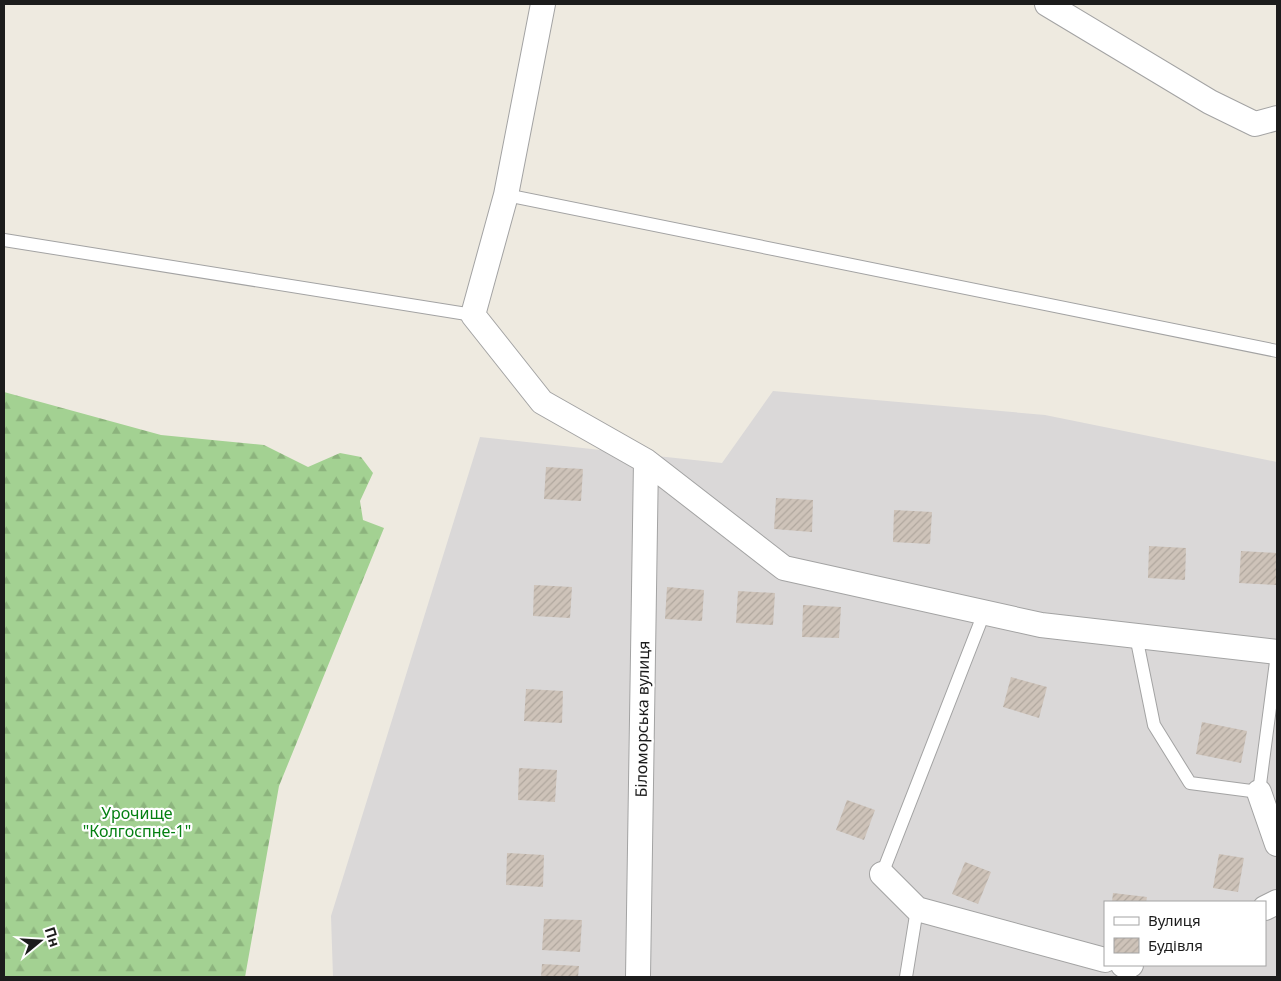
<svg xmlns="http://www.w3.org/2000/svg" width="1281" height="981" font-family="'Noto Sans',sans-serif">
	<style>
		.residential { fill: #dad8d8; fill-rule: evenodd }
		.forest { fill: url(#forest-firs) }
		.building { fill: url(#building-hatch) }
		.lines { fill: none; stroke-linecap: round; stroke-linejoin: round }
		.service-casing { stroke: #a3a3a3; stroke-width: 14 }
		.minor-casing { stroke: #a3a3a3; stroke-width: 26 }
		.service { stroke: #fff; stroke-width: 12 }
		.minor { stroke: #fff; stroke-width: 24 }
		.labels { text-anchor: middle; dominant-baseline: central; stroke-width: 4.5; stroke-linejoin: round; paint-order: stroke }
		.street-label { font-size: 16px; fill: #1c1c1c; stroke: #fff }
		.park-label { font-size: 16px; fill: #047f11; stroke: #fff }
	</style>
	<defs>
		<pattern id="forest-firs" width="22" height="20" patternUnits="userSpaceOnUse" patternTransform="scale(1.25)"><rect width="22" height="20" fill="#a3d192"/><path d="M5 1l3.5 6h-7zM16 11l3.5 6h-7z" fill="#8cb37d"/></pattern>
		<pattern id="building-hatch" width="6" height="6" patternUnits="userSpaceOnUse" patternTransform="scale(1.25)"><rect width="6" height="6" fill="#cec3b9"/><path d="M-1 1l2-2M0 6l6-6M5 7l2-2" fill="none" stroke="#b0a79e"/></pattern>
	</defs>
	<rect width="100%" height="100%" fill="#eeeae0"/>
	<!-- residential -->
	<path class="residential" d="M773,391L1045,415L1277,462V977H333L331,916L480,437L722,463ZM1105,902H1265V965H1105Z"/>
	<!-- forest -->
	<path class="forest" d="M4,392L161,435L264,445L308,467L340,453L361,457L373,473L360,501L363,520L384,528L279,786L245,977H4Z"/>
	<!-- building -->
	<path class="building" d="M546,467L583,469L581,501L544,499Z
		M776,498L813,500L812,532L774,529Z
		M894,510L932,512L930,544L893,542Z
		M1149,546L1186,548L1185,580L1148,578Z
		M1241,551L1277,553V585L1239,583Z
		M534,585L572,587L570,618L533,616Z
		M667,587L704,590L702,621L665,619Z
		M738,591L775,593L773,625L736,623Z
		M803,605L841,607L839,638L802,637Z
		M1011,677L1047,687L1039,718L1003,707Z
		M526,689L563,691L562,723L524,721Z
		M1202,722L1247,731L1241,763L1196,754Z
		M519,768L557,770L555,802L518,800Z
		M847,800L875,810L864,840L836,830Z
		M507,853L544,855L543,887L506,885Z
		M1219,854L1244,858L1238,892L1213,888Z
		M965,862L991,872L978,904L952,894Z
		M1113,893L1147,897L1146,902H1112Z
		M544,919L582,920L580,952L542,950Z
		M542,964L579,966L578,977H541Z"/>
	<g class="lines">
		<defs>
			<path id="service" d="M506,195L1277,351
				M4,240L473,315
				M1136,636L1154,725L1190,783L1259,792L1277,654
				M882,874L984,613
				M906,977L917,909"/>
			<path id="minor" d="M543,4L506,195L473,315L542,402L646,461L784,568L1041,625L1277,652
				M1047,4L1210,102L1255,124L1277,118
				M1259,792L1277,844
				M882,874L917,909L1105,960
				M1265,908L1277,902
				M1123,965L1128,966L1131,965
				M638,977L646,461"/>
		</defs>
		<!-- service casing -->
		<use href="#service" class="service-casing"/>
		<!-- minor casing -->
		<use href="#minor" class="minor-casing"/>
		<!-- service -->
		<use href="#service" class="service"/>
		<!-- minor -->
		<use href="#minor" class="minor"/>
	</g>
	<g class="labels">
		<!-- street labels -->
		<g class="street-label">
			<text transform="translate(642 719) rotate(-89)">Біломорська вулиця</text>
		</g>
		<!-- park labels -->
		<g class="park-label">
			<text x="137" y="813">Урочище<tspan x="137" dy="18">"Колгоспне-1"</tspan></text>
		</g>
	</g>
	<!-- border -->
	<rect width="1281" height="981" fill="none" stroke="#1c1c1c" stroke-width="10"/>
	<!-- legend -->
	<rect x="1104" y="901" width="162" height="65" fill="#ffffff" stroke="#a4a4a4"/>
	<rect x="1114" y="917" width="25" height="8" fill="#ffffff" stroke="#a4a4a4"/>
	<text x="1148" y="926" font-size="15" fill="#1c1c1c">Вулиця</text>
	<rect x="1114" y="938" width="25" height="15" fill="url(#building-hatch)" stroke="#a4a4a4"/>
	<text x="1148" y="951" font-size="15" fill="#1c1c1c">Будівля</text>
	<!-- north arrow -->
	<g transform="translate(40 941) rotate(72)" stroke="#ffffff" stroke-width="4" paint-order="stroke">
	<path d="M0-4L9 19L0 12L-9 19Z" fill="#1c1c1c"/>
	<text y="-8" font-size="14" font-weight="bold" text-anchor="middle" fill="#1c1c1c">Пн</text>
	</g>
</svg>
